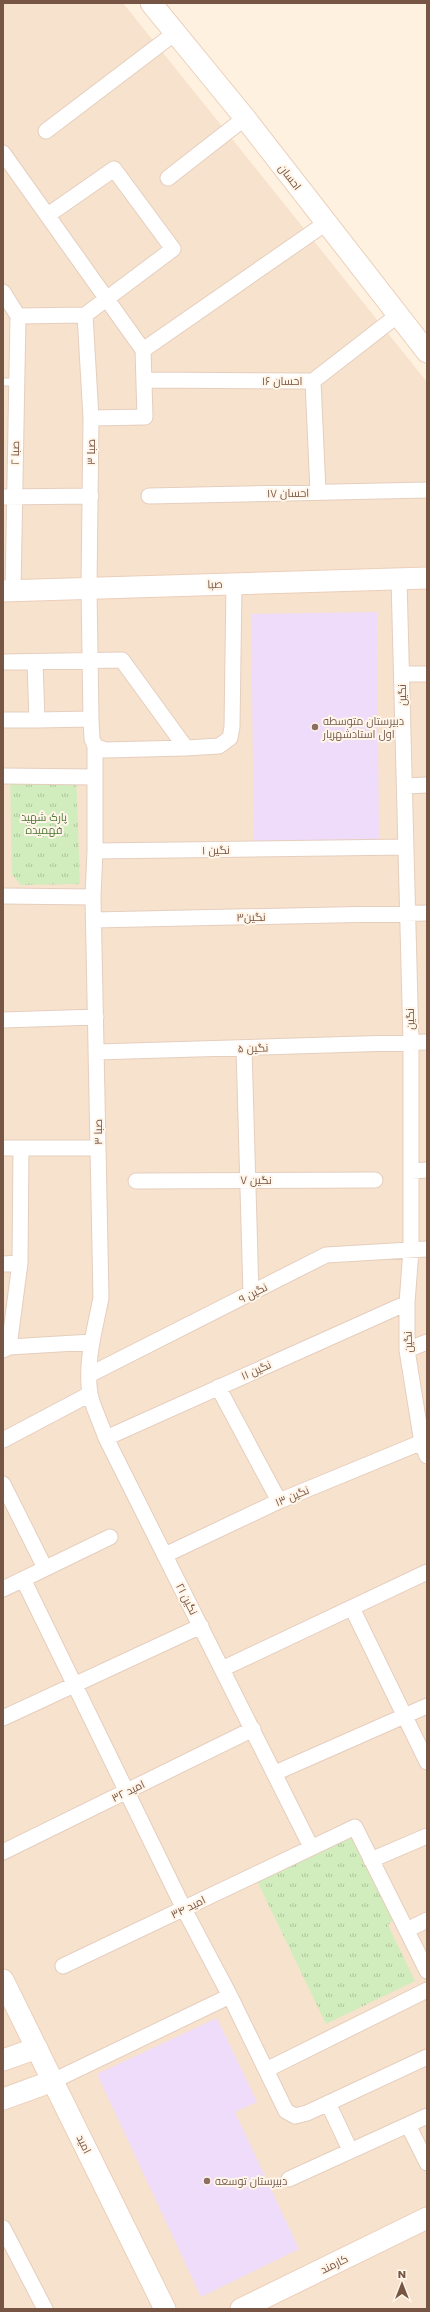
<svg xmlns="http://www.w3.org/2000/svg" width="430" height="2312" font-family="Poppins,Cairo,sans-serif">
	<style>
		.residential { fill: #f7e2cd }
		.education { fill: #eedcfa }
		.grass { fill: url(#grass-tufts) }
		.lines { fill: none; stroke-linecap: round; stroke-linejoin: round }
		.lane-casing { stroke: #e5cebe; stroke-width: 9 }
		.street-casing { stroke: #e5cebe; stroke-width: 17 }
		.secondary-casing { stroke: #ebcfba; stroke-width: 23 }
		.lane { stroke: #fff; stroke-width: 7 }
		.street { stroke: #fff; stroke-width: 15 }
		.secondary { stroke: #fff; stroke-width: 21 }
		.education-dot { fill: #8d6e63; stroke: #fff5e8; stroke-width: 1.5 }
		.labels { text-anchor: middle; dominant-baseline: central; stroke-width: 4; stroke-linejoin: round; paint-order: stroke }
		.street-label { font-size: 11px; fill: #775545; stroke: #fff5e8 }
		.education-label { font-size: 11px; fill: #785e54; stroke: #fff5e8; text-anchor: start }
		.park-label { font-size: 11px; fill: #4e7939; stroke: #fff5e8 }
	</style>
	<defs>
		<pattern id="grass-tufts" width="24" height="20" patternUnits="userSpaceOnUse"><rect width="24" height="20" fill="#d2edbd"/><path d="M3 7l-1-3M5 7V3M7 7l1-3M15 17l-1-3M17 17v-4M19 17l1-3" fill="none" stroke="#afc39b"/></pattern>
	</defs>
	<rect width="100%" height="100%" fill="#fef1df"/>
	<!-- residential -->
	<path class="residential" d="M3,3H123L427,382V2309H3Z"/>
	<!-- education -->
	<path class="education" d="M377,612L379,840L254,841L251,614Z
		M217,2018L257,2102L235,2112L299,2249L201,2297L97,2074Z"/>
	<!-- grass -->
	<path class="grass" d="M76,770L80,884L21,885L12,875L10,772Z
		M351,1836L395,1918L388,1925L415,1981L326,2024L257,1881Z"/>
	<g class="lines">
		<defs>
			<path id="lane" d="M3,382H17"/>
			<path id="street" d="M46,131L175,33
				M3,153L143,350L145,417L91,418
				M168,178L245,118
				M3,292L18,316L85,315L173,249L114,169L48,215
				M143,350L326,223
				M144,380L313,381L398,315
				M313,381L318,492
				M149,496L427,490
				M3,497L91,496
				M399,579L411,1043V1250L407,1303V1350L422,1443L427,1456
				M13,591L18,316
				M3,662L122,660L186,748L219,746L230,738L232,727L234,584
				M402,674H427
				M91,719L92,739L95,746L105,750L186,748
				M3,720H37L35,662
				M37,720L91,719L89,588L91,418L85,315
				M3,776L95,777
				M405,786L427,785
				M95,851V746
				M3,896L93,897
				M94,920L427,913
				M3,1020L96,1017
				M244,1048L251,1294
				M96,1052L427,1042
				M3,1148H98
				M411,1171L427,1170
				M136,1181L375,1180
				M3,1264L20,1263
				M9,1347L20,1263L21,1148
				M3,1350L9,1347L92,1342
				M407,1350L427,1342
				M89,1375L326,1255L427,1249
				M218,1387L279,1501
				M106,1438L407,1303
				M3,1440L90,1394
				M3,1484L45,1568
				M165,1555L279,1501L427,1440
				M23,1579L184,1909L230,1996L286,2111L295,2116L307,2113L427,2057
				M3,1589L110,1537
				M352,1608L427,1762
				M222,1669L427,1572
				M3,1718L201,1626
				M275,1773L427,1706
				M311,1847L106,1438C101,1423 93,1408 90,1394C85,1363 95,1328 101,1298L93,897L95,851L406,847
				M3,1852L253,1729
				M371,1860L427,1836
				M407,1930L427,1920
				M63,1966L355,1827L427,1971
				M266,2070L427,1990
				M53,2081L230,1996
				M328,2103L350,2150
				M408,2125L427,2163
				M289,2179L427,2116
				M3,2228L45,2309"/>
			<path id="secondary" d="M151,3L245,118L427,352
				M3,591L427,578
				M3,1980L165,2309
				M3,2060L37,2048
				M3,2099L53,2081
				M241,2309L427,2218"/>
		</defs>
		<!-- lane casing -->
		<use href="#lane" class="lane-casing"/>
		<!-- street casing -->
		<use href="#street" class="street-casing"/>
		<!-- secondary casing -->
		<use href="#secondary" class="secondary-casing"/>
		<!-- lane -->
		<use href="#lane" class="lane"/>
		<!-- street -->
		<use href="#street" class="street"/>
		<!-- secondary -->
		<use href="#secondary" class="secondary"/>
	</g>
	<!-- markers -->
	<g class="education-dot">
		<circle cx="315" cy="727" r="4"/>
		<circle cx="207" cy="2181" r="4"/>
	</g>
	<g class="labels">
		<!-- street labels -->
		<g class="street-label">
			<text transform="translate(290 177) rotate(52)">احسان</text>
			<text x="282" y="381">احسان ۱۶</text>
			<text transform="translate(91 452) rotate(-90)">صبا ۳</text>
			<text transform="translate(15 453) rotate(-89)">صبا ۲</text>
			<text transform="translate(288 493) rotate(-1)">احسان ۱۷</text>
			<text transform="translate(215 584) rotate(-2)">صبا</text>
			<text transform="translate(402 695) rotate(-91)">نگین</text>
			<text transform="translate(216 850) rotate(-1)">نگین ۱</text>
			<text transform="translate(251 917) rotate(-1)">نگین۳</text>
			<text transform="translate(410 1019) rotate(-91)">نگین</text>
			<text transform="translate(253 1048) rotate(-2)">نگین ۵</text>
			<text transform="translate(98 1132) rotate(-91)">صبا ۳</text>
			<text x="256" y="1180">نگین ۷</text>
			<text transform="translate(253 1293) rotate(-27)">نگین ۹</text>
			<text transform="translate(408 1342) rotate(-93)">نگین</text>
			<text transform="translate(256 1370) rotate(-24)">نگین ۱۱</text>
			<text transform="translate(292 1496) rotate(-23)">نگین ۱۳</text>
			<text transform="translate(187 1599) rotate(63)">نگین ۲۱</text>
			<text transform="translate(128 1791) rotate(-26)">امید ۳۲</text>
			<text transform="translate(188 1907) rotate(-26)">امید ۳۴</text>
			<text transform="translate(84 2144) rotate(64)">امید</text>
			<text transform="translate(334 2264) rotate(-26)">کارمند</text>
		</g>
		<!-- education labels -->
		<g class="education-label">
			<text x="323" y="721">دبیرستان متوسطه<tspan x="323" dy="13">اول استادشهریار</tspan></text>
			<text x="215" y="2181">دبیرستان توسعه</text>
		</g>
		<!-- park labels -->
		<g class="park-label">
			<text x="44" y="817">پارک شهید<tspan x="44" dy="13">فهمیده</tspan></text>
		</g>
	</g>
	<!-- border -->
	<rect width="430" height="2312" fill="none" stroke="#775545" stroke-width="8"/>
	<!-- north arrow -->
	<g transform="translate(402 2284)" stroke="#fff5e8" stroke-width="3" paint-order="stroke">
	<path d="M0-3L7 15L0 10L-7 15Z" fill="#775545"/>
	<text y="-6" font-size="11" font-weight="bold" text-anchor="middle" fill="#775545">N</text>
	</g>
</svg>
